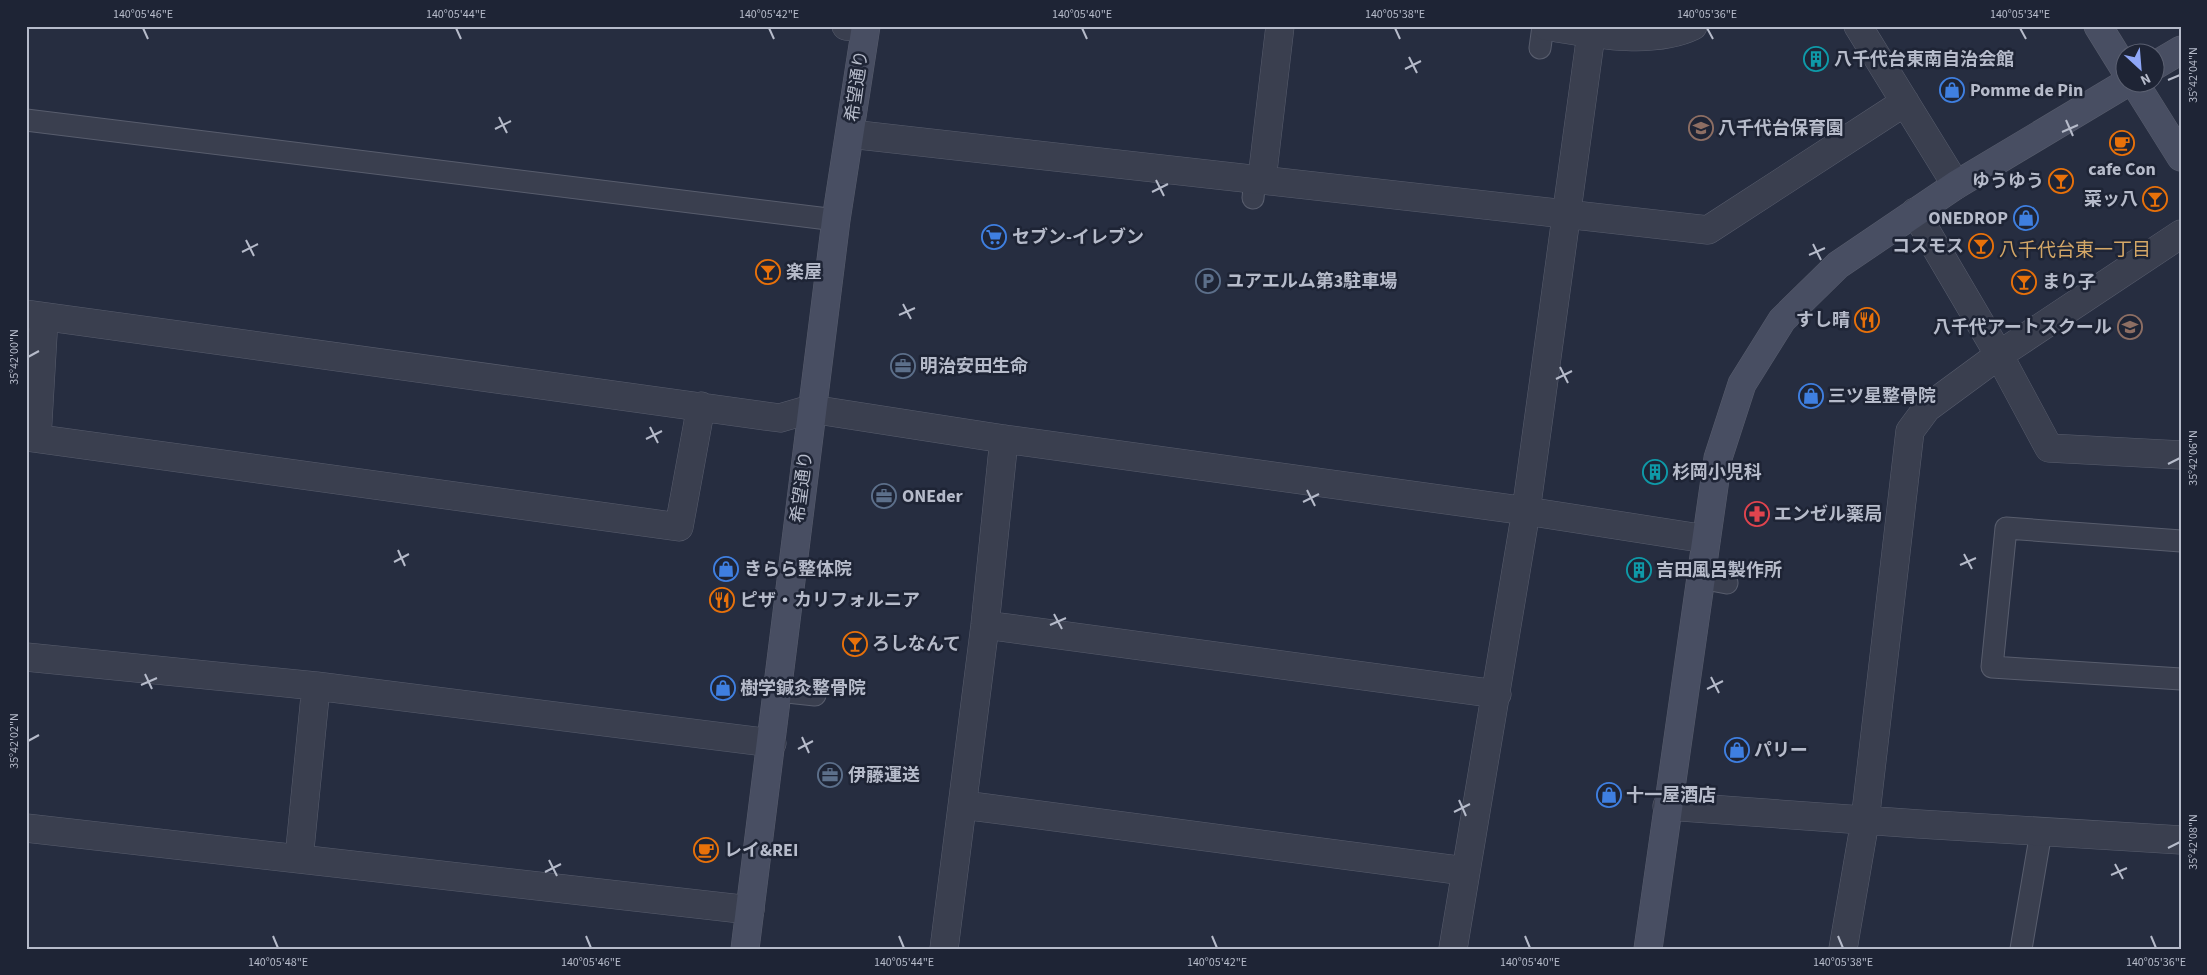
<svg xmlns="http://www.w3.org/2000/svg" width="2207" height="975" font-family="'Source Sans 3','Noto Sans JP',sans-serif">
	<style>
		.lines { fill: none; stroke-linecap: round; stroke-linejoin: round }
		.lane-casing { stroke: #585d6d; stroke-width: 23 }
		.street-casing { stroke: #585d6d; stroke-width: 29 }
		.secondary-casing { stroke: #585d6d; stroke-width: 29 }
		.lane { stroke: #3a3f4f; stroke-width: 21 }
		.street { stroke: #3a3f4f; stroke-width: 28 }
		.secondary { stroke: #484e62; stroke-width: 28 }
		.ticks { fill: none; stroke: #b6bbca; stroke-width: 2 }
		.labels { text-anchor: middle; dominant-baseline: central; stroke-width: 5; stroke-linejoin: round; paint-order: stroke }
		.poi-label { font-size: 18px; font-weight: bold; fill: #b6bbca; stroke: #1e2435; text-anchor: start }
		.street-label { font-size: 18px; fill: #b6bbca; stroke: #1e2435 }
		.neighbourhood-label { font-size: 19px; fill: #d4a767; stroke: #1e2435 }
		.neatline { fill: none; stroke: #b6bbca; stroke-width: 2 }
		.ticks-label { font-size: 12px; text-anchor: middle; fill: #b6bbca }
	</style>
	<rect width="100%" height="100%" fill="#262d40"/>
	<g class="lines">
		<defs>
			<path id="lane" d="M1540,48L1543,26
				M26,120L836,220
				M1253,198L1255,178
				M2181,541L2006,528L1992,667L2181,679
				M1700,578L1727,583
				M778,691L815,695
				M2021,949L2041,832"/>
			<path id="street" d="M846,26L865,28
				M1546,26C1589,33 1652,46 1693,26
				M1858,26L1956,185
				M850,134L1708,230L1905,102
				M1262,179L1280,26
				M1915,212L1999,355L2049,448L2181,455
				M26,314L780,418L811,409L1004,439L1526,511L1706,539
				M26,437L679,527L701,406
				M37,438L44,317
				M985,625L1497,694
				M26,657L316,686L772,743
				M963,805L1465,871
				M1667,806L1919,824L2181,840
				M26,828L750,910
				M299,859L316,686
				M944,949L985,625L1004,439
				M1453,949L1526,511L1591,34
				M1843,949L1865,821L1910,431L1927,408L1999,355L2181,234"/>
			<path id="secondary" d="M2098,26L2124,68
				M2154,66L2181,50
				M2134,82L2181,157
				M745,949L836,220L866,26
				M1648,949L1718,458L1742,384L1782,320L1838,265L1956,185L2128,82"/>
		</defs>
		<!-- lane casing -->
		<use href="#lane" class="lane-casing"/>
		<!-- street casing -->
		<use href="#street" class="street-casing"/>
		<!-- secondary casing -->
		<use href="#secondary" class="secondary-casing"/>
		<!-- lane -->
		<use href="#lane" class="lane"/>
		<!-- street -->
		<use href="#street" class="street"/>
		<!-- secondary -->
		<use href="#secondary" class="secondary"/>
	</g>
	<!-- ticks -->
	<path class="ticks" d="M143,28L148,39M456,28L461,39M769,28L774,39M1082,28L1087,39M1395,28L1400,39M1707,28L1713,39M2020,28L2026,39M1409,57L1417,73M1405,69L1421,61M2168,80L2180,75M499,117L507,133M2066,120L2073,136M495,129L511,121M2062,132L2078,125M1156,180L1164,196M1152,192L1168,184M246,240L254,256M1813,244L1821,260M242,252L258,244M1809,255L1825,248M903,304L911,319M899,315L915,308M28,357L39,351M1560,367L1568,383M1556,379L1572,371M650,427L658,443M646,439L662,431M2168,464L2180,458M1307,490L1315,506M1303,502L1319,494M398,550L405,566M1964,554L1972,569M394,562L409,554M1960,565L1976,558M1054,614L1062,629M1050,625L1066,618M145,674L152,689M1711,677L1719,693M141,685L157,678M1707,689L1723,681M802,737L809,753M28,741L39,735M798,749L813,741M1459,800L1466,816M1454,812L1470,804M2168,848L2180,842M549,860L557,876M2115,864L2123,879M545,872L561,864M2111,875L2127,868M273,936L278,948M586,936L591,948M899,936L904,948M1212,936L1217,948M1525,936L1530,948M1838,936L1843,948M2151,936L2156,948"/>
	<!-- icons -->
	<defs>
		<symbol id="building-ring" viewBox="-11 -11 22 22"><circle r="9.5" fill="#1e2435" stroke="#0f9aa8" stroke-width="1.5"/><path d="M-4-6H4V6H1V3H-1V6H-4ZM-2.5-4.3h1.7v1.8h-1.7ZM.8-4.3h1.7v1.8H.8ZM-2.5-1h1.7V.8h-1.7ZM.8-1h1.7V.8H.8Z" fill="#0f9aa8"/></symbol>
		<symbol id="shop-ring" viewBox="-11 -11 22 22"><circle r="9.5" fill="#1e2435" stroke="#3f7fe0" stroke-width="1.5"/><path d="M-5-2.5h2.3a2.7 3.5 0 0 1 5.4 0H5L5.5 6h-11ZM-1.5-2.5h3a1.5 2.3 0 0 0-3 0Z" fill="#3f7fe0"/></symbol>
		<symbol id="school-ring" viewBox="-11 -11 22 22"><circle r="9.5" fill="#1e2435" stroke="#8d6e63" stroke-width="1.5"/><path d="M0-5L7-2L0 1L-7-2ZM-4 1L0 2.5L4 1V4Q0 6-4 4Z" fill="#8d6e63"/></symbol>
		<symbol id="cafe-ring" viewBox="-11 -11 22 22"><circle r="9.5" fill="#1e2435" stroke="#e8710a" stroke-width="1.5"/><path d="M-5.5-4.5H6V0H3Q3 3.5 0 3.5H-2.5Q-5.5 3.5-5.5 0ZM3-3.2v2h1.7v-2ZM-6 4.5H4V6H-6Z" fill="#e8710a"/></symbol>
		<symbol id="bar-ring" viewBox="-11 -11 22 22"><circle r="9.5" fill="#1e2435" stroke="#e8710a" stroke-width="1.5"/><path d="M-6-5H6L.8 .8V4.5H3.5V6h-7V4.5H-.8V.8Z" fill="#e8710a"/></symbol>
		<symbol id="supermarket-ring" viewBox="-11 -11 22 22"><circle r="9.5" fill="#1e2435" stroke="#3f7fe0" stroke-width="1.5"/><path d="M-6-5.5h2.5l.6 2H6L4.5 2H-2.5L-4.4-4H-6ZM-1.5 3.2a1.3 1.3 0 1 0 .1 0ZM3 3.2a1.3 1.3 0 1 0 .1 0Z" fill="#3f7fe0"/></symbol>
		<symbol id="parking-ring" viewBox="-11 -11 22 22"><circle r="9.5" fill="#1e2435" stroke="#5c6f8a" stroke-width="1.5"/><path d="M-3.5-5.5H1a3.5 3.5 0 0 1 0 7H-1V5.5H-3.5ZM-1-3.4V-.6H.8a1.4 1.4 0 0 0 0-2.8Z" fill="#5c6f8a"/></symbol>
		<symbol id="restaurant-ring" viewBox="-11 -11 22 22"><circle r="9.5" fill="#1e2435" stroke="#e8710a" stroke-width="1.5"/><path d="M-5-6h1v4h1v-4h1v4h1v-4h1v5L-1.5 .5V6h-2V.5L-5-1ZM5-6V6H3V1.5H1.5Q1.5-4 5-6Z" fill="#e8710a"/></symbol>
		<symbol id="office-ring" viewBox="-11 -11 22 22"><circle r="9.5" fill="#1e2435" stroke="#5c6f8a" stroke-width="1.5"/><path d="M-6-3h4V-5.5h4V-3h4V5H-6ZM-1-4.5V-3h2v-1.5ZM-6 0V1H6V0Z" fill="#5c6f8a"/></symbol>
		<symbol id="pharmacy-ring" viewBox="-11 -11 22 22"><circle r="9.5" fill="#1e2435" stroke="#e0444e" stroke-width="1.5"/><path d="M-2-6h4v4h4v4h-4v4h-4v-4h-4v-4h4Z" fill="#e0444e"/></symbol>
	</defs>
	<g fill-rule="evenodd">
		<use href="#building-ring" x="1802" y="45" width="28" height="28"/>
		<use href="#shop-ring" x="1938" y="76" width="28" height="28"/>
		<use href="#school-ring" x="1687" y="114" width="28" height="28"/>
		<use href="#cafe-ring" x="2108" y="129" width="28" height="28"/>
		<use href="#bar-ring" x="2047" y="167" width="28" height="28"/>
		<use href="#bar-ring" x="2141" y="185" width="28" height="28"/>
		<use href="#shop-ring" x="2012" y="204" width="28" height="28"/>
		<use href="#supermarket-ring" x="980" y="223" width="28" height="28"/>
		<use href="#bar-ring" x="1967" y="232" width="28" height="28"/>
		<use href="#bar-ring" x="754" y="258" width="28" height="28"/>
		<use href="#parking-ring" x="1194" y="267" width="28" height="28"/>
		<use href="#bar-ring" x="2010" y="268" width="28" height="28"/>
		<use href="#restaurant-ring" x="1853" y="306" width="28" height="28"/>
		<use href="#school-ring" x="2116" y="313" width="28" height="28"/>
		<use href="#office-ring" x="889" y="352" width="28" height="28"/>
		<use href="#shop-ring" x="1797" y="382" width="28" height="28"/>
		<use href="#building-ring" x="1641" y="458" width="28" height="28"/>
		<use href="#office-ring" x="870" y="482" width="28" height="28"/>
		<use href="#pharmacy-ring" x="1743" y="500" width="28" height="28"/>
		<use href="#shop-ring" x="712" y="555" width="28" height="28"/>
		<use href="#building-ring" x="1625" y="556" width="28" height="28"/>
		<use href="#restaurant-ring" x="708" y="586" width="28" height="28"/>
		<use href="#bar-ring" x="841" y="630" width="28" height="28"/>
		<use href="#shop-ring" x="709" y="674" width="28" height="28"/>
		<use href="#shop-ring" x="1723" y="736" width="28" height="28"/>
		<use href="#office-ring" x="816" y="761" width="28" height="28"/>
		<use href="#shop-ring" x="1595" y="781" width="28" height="28"/>
		<use href="#cafe-ring" x="692" y="836" width="28" height="28"/>
	</g>
	<g class="labels">
		<!-- poi labels -->
		<g class="poi-label">
			<text x="1834" y="59">八千代台東南自治会館</text>
			<text x="1970" y="90">Pomme de Pin</text>
			<text x="1718" y="128">八千代台保育園</text>
			<text x="2122" y="169" text-anchor="middle">cafe Con</text>
			<text x="2044" y="181" text-anchor="end">ゆうゆう</text>
			<text x="2138" y="199" text-anchor="end">菜ッ八</text>
			<text x="2008" y="218" text-anchor="end">ONEDROP</text>
			<text x="1012" y="237">セブン-イレブン</text>
			<text x="1964" y="246" text-anchor="end">コスモス</text>
			<text x="786" y="272">楽屋</text>
			<text x="1226" y="281">ユアエルム第3駐車場</text>
			<text x="2042" y="282">まり子</text>
			<text x="1850" y="320" text-anchor="end">すし晴</text>
			<text x="2112" y="327" text-anchor="end">八千代アートスクール</text>
			<text x="920" y="366">明治安田生命</text>
			<text x="1828" y="396">三ツ星整骨院</text>
			<text x="1672" y="472">杉岡小児科</text>
			<text x="902" y="496">ONEder</text>
			<text x="1774" y="514">エンゼル薬局</text>
			<text x="744" y="569">きらら整体院</text>
			<text x="1656" y="570">吉田風呂製作所</text>
			<text x="740" y="600">ピザ・カリフォルニア</text>
			<text x="872" y="644">ろしなんて</text>
			<text x="740" y="688">樹学鍼灸整骨院</text>
			<text x="1754" y="750">パリー</text>
			<text x="848" y="775">伊藤運送</text>
			<text x="1626" y="795">十一屋酒店</text>
			<text x="724" y="850">レイ&amp;REI</text>
		</g>
		<!-- street labels -->
		<g class="street-label">
			<text transform="translate(857 86) rotate(-82)">希望通り</text>
			<text transform="translate(802 487) rotate(-83)">希望通り</text>
		</g>
		<!-- neighbourhood labels -->
		<g class="neighbourhood-label">
			<text x="2075" y="250">八千代台東一丁目</text>
		</g>
	</g>
	<!-- border -->
	<rect width="2207" height="975" fill="none" stroke="#1e2435" stroke-width="55"/>
	<!-- north arrow -->
	<g transform="translate(2140 68) rotate(154)"><circle r="24" fill="#1e2435" stroke="#5b6071"/>
	<path d="M0-4L9 19L0 12L-9 19Z" fill="#8fa7f7"/>
	<text y="-8" font-size="14" font-weight="bold" text-anchor="middle" fill="#b6bbca">N</text>
	</g>
	<rect x="28" y="28" width="2152" height="920" class="neatline"/>
	<g class="ticks-label">
		<text x="143" y="18">140°05'46"E</text>
		<text x="456" y="18">140°05'44"E</text>
		<text x="769" y="18">140°05'42"E</text>
		<text x="1082" y="18">140°05'40"E</text>
		<text x="1395" y="18">140°05'38"E</text>
		<text x="1707" y="18">140°05'36"E</text>
		<text x="2020" y="18">140°05'34"E</text>
		<text transform="translate(2193 75) rotate(-90)" y="4">35°42'04"N</text>
		<text transform="translate(14 357) rotate(-90)" y="4">35°42'00"N</text>
		<text transform="translate(2193 458) rotate(-90)" y="4">35°42'06"N</text>
		<text transform="translate(14 741) rotate(-90)" y="4">35°42'02"N</text>
		<text transform="translate(2193 842) rotate(-90)" y="4">35°42'08"N</text>
		<text x="278" y="966">140°05'48"E</text>
		<text x="591" y="966">140°05'46"E</text>
		<text x="904" y="966">140°05'44"E</text>
		<text x="1217" y="966">140°05'42"E</text>
		<text x="1530" y="966">140°05'40"E</text>
		<text x="1843" y="966">140°05'38"E</text>
		<text x="2156" y="966">140°05'36"E</text>
	</g>
</svg>
